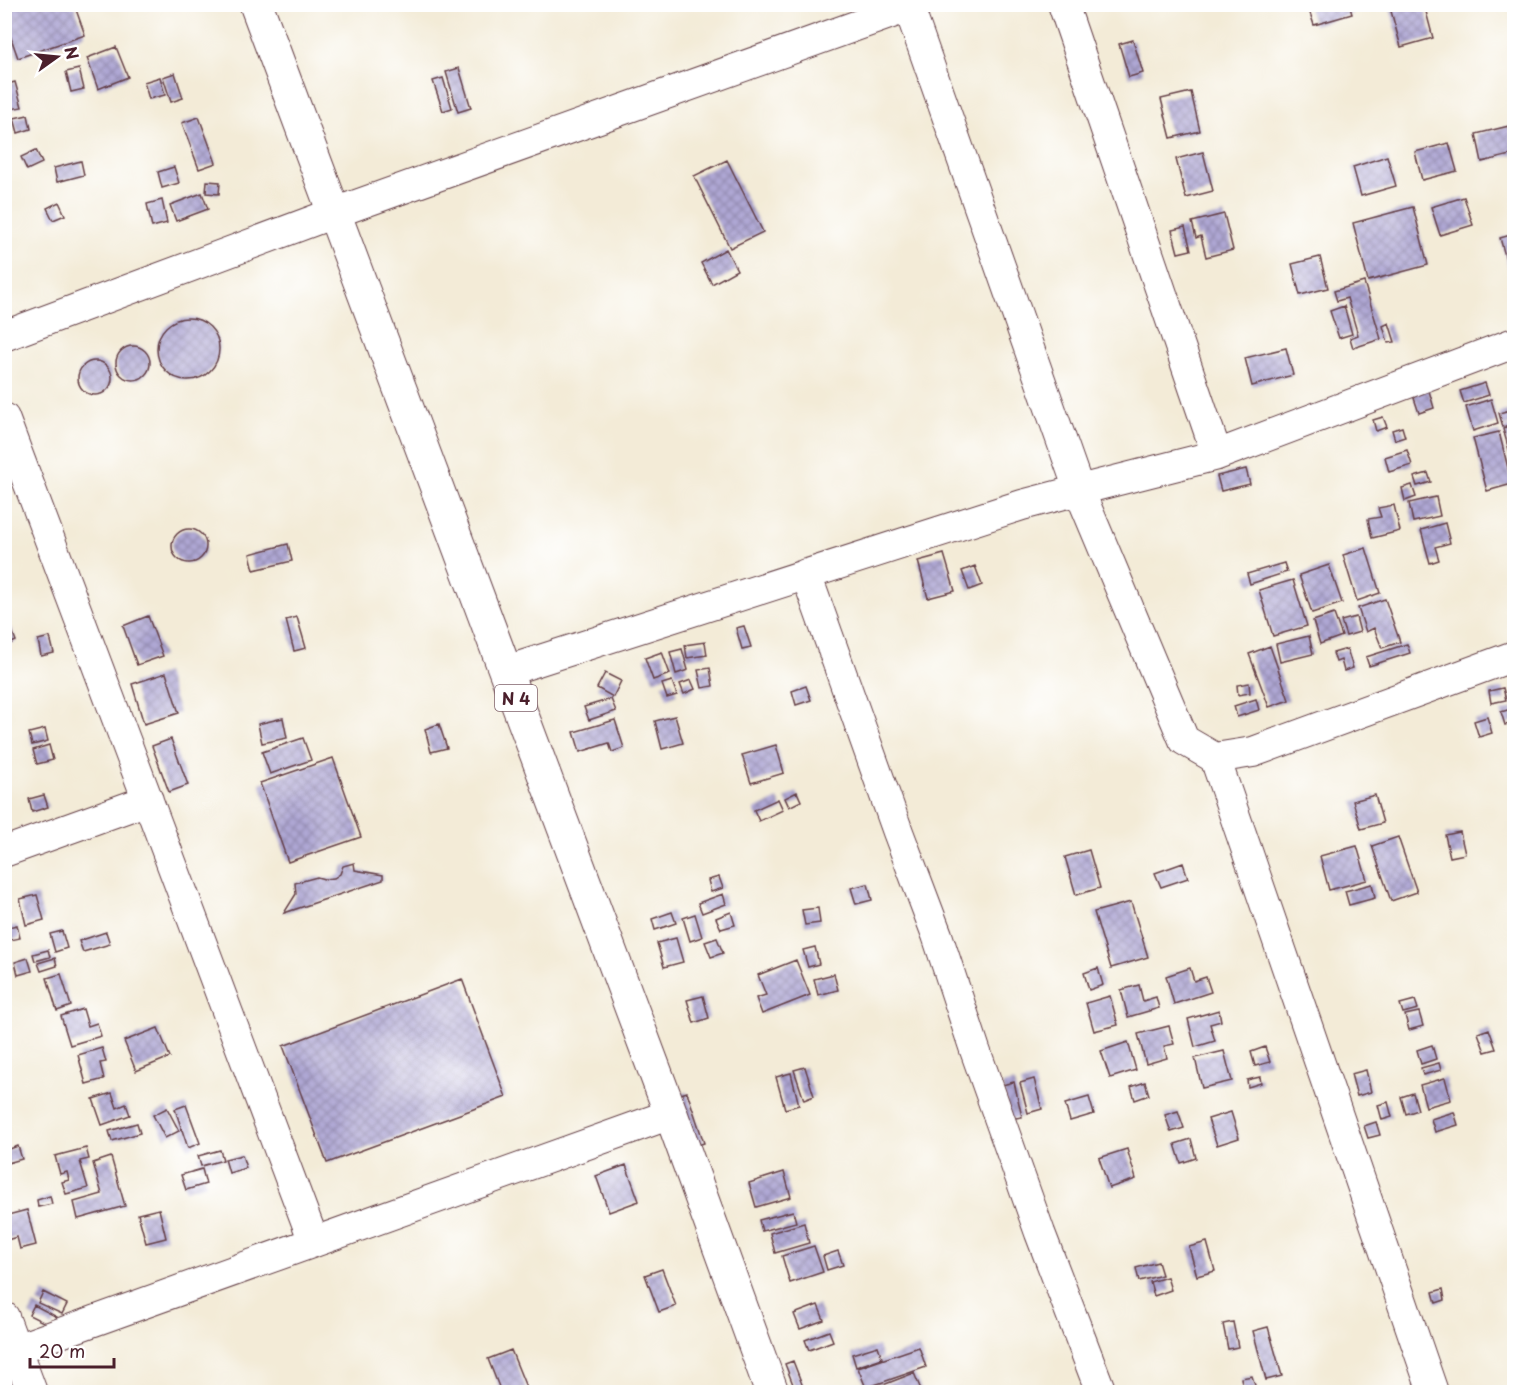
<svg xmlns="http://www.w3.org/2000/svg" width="1519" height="1397" font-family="'Playpen Sans',sans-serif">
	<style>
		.building { fill: url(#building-cross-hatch) }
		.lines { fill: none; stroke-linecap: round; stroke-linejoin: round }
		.street-casing { stroke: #633e45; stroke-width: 32 }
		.highway-casing { stroke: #633e45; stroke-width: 35 }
		.street { stroke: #fff; stroke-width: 30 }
		.highway { stroke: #fff; stroke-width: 33 }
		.labels { text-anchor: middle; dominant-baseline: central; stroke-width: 4.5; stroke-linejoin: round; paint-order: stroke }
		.shield { fill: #fff; stroke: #80626b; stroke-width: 1.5 }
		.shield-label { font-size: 16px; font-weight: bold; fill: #4a1f2b }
	</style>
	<defs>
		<pattern id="building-cross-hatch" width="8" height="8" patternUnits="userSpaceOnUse" patternTransform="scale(1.5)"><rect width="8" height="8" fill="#afa7d4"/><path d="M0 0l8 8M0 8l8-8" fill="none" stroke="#9087ac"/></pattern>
	</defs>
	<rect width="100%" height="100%" fill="#fff"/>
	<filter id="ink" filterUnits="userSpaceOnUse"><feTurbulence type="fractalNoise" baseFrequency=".0167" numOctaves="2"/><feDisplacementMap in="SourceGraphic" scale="12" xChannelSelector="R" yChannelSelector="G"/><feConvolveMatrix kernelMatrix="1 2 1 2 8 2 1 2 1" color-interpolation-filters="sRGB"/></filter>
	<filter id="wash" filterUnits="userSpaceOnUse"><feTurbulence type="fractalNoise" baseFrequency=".008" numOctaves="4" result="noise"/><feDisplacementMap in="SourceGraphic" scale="24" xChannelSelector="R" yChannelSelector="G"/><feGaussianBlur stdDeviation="1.35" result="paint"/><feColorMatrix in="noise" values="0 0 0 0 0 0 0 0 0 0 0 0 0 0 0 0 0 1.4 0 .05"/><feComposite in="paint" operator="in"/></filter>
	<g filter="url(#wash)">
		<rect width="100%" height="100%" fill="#f3ebd7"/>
		<g id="blocks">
			<!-- building -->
			<path class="building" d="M25,4H74L85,35L18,58L4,18V11Z
				M1307,4H1349L1352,14L1314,25Z
				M1389,4H1424L1433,38L1401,47Z
				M1133,40L1143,73L1129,77L1119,44Z
				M116,47L128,77L98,89L87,58Z
				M459,68L471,108L458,112L446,72Z
				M79,69L84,89L71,92L66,72Z
				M175,73L183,98L171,102L163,77Z
				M160,77L165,95L149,99L144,82Z
				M443,78L452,108L443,111L433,81Z
				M15,82L22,107L11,109L7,95L4,96V85Z
				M1191,92L1200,131L1171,138L1161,99Z
				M28,115L31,129L18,133L14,118Z
				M199,117L216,163L199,169L182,123Z
				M1509,126L1514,148V154L1482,162L1476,134Z
				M1449,143L1457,171L1422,180L1415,152Z
				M36,150L42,163L27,170L21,157Z
				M1203,152L1213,191L1186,198L1176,159Z
				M1387,156L1396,186L1361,196L1353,167Z
				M727,160L763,232L730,248L694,176Z
				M81,161L84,175L57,182L54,168Z
				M174,167L179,183L162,188L158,172Z
				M207,181L220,182L219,194L206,193Z
				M202,193L208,209L176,221L170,205Z
				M1464,197L1473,225L1440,235L1431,207Z
				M162,200L167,223L152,227L147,204Z
				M59,202L65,215L53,220L47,208Z
				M1413,207L1428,265L1368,281L1353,223Z
				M1224,214L1233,250L1206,257L1201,236L1196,238L1192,222Z
				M1185,227L1191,250L1178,253L1172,230Z
				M1514,234V288L1500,238Z
				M726,249L737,270L712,284L701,263Z
				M1320,257L1328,288L1300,295L1292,264Z
				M1364,282L1381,339L1353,348L1350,338L1358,335L1347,298L1337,301L1334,291Z
				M1344,306L1352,334L1339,338L1330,311Z
				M157 349a31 31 0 1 1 62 0a31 31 0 1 1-62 0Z
				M1389,323L1395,342L1388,343L1383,326Z
				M116 363a17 17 0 1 1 34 0a17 17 0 1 1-34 0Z
				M1286,348L1293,375L1252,386L1245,358Z
				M78 378a17 17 0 1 1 34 0a17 17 0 1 1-34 0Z
				M1485,383L1489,395L1464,403L1460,391Z
				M1427,384L1434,408L1419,413L1411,389Z
				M1491,399L1498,423L1473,431L1466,407Z
				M1514,409V423L1503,427L1499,413Z
				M1383,417L1387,427L1376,431L1373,420Z
				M1514,425V467L1503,429Z
				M1402,427L1405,437L1395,440L1392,430Z
				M1499,432L1512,484L1487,491L1473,438Z
				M1407,450L1412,465L1389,472L1385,457Z
				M1246,469L1250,484L1221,491L1217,476Z
				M1428,473L1431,482L1417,486L1414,477Z
				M1412,485L1416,497L1405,501L1402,488Z
				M1436,497L1440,516L1413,522L1409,503Z
				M1394,505L1400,531L1372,538L1368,519L1381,517L1378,508Z
				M1445,523L1450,543L1435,547L1439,560L1430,563L1421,530Z
				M172 546a17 17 0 1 1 34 0a17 17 0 1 1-34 0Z
				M288,544L292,561L254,570L250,554Z
				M1366,548L1380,593L1357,601L1343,555Z
				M944,554L955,591L928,598L918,561Z
				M1284,563L1287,572L1250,584L1247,574Z
				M1329,565L1342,603L1312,613L1299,575Z
				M975,566L982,585L969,590L962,571Z
				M1293,580L1307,626L1273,636L1259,590Z
				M1385,599L1400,642L1382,648L1374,628L1366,632L1358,608Z
				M1334,614L1342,636L1320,644L1313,621Z
				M148,616L163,656L137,665L123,626Z
				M297,617L306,648L294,651L286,620Z
				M1356,617L1360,632L1346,636L1341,621Z
				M744,626L751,647L742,649L736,628Z
				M11,628L16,641L7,645L4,638V631Z
				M1309,636L1313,654L1280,662L1276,644Z
				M50,637L54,653L41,656L38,640Z
				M705,642L707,655L687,658L685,645Z
				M1407,644L1410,653L1369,666L1366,657Z
				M1270,646L1289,700L1269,707L1249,654Z
				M682,649L688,670L676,674L670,652Z
				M1347,649L1353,668L1344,671L1341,660L1336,662L1333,653Z
				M662,652L670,674L653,680L645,658Z
				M710,668L713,686L702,688L698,670Z
				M166,673L179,713L144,724L132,684Z
				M605,673L621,681L613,697L597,688Z
				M691,680L695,689L684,694L680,684Z
				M672,681L677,695L667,698L662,684Z
				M1249,683L1250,693L1238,695L1237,685Z
				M806,686L811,700L796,705L792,691Z
				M1503,688L1506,700L1491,703L1489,691Z
				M611,699L616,711L589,720L584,707Z
				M1256,699L1259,710L1237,717L1234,706Z
				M1514,708V722L1505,725L1501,712Z
				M675,716L683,743L662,749L655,721Z
				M1487,717L1492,733L1479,737L1474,721Z
				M283,718L287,738L262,743L258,724Z
				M615,720L624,748L612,752L609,743L580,752L574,732Z
				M439,724L447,748L431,752L425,729Z
				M45,729L48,741L32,745L29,733Z
				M303,738L311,760L270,774L262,752Z
				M171,739L188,785L169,792L152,746Z
				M49,745L53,760L37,764L33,750Z
				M776,745L784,773L751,783L742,755Z
				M333,758L361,837L288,862L260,783Z
				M797,792L801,801L789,807L785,798Z
				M44,795L48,807L32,812L29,799Z
				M1375,795L1383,823L1361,829L1353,801Z
				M778,799L783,810L759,821L754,810Z
				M1460,832L1465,854L1450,857L1445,835Z
				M1398,837L1417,892L1391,901L1372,846Z
				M1357,846L1367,880L1329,890L1320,856Z
				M1089,850L1100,888L1076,895L1065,857Z
				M354,863L355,870L383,875V880L284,913L296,894L295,883L317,877L324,879L334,878L340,874L343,866Z
				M1183,863L1188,878L1161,887L1155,873Z
				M719,877L723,888L711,892L708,880Z
				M868,884L872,900L856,904L851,888Z
				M1372,884L1375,898L1349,905L1345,891Z
				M723,894L726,904L702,913L698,903Z
				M37,895L44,920L26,925L20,899Z
				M1131,902L1148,957L1111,968L1094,912Z
				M818,908L820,923L805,925L802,910Z
				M672,912L676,923L655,930L652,919Z
				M731,912L735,925L721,929L716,918Z
				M695,914L702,937L690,941L683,918Z
				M17,925L20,938L5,941L4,928Z
				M62,931L67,948L55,952L50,934Z
				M106,932L110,944L83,952L79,941Z
				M676,938L683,962L664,967L657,943Z
				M717,938L723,953L711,957L705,942Z
				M815,947L819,964L808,967L803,950Z
				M48,950L50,957L35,961L33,954Z
				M28,958L32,971L18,975L15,962Z
				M55,958L57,966L41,971L38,963Z
				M796,960L810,995L762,1014L756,998L766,995L758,975Z
				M1098,968L1103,985L1089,990L1084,973Z
				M1190,968L1194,981L1206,977L1211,992L1174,1004L1166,976Z
				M61,974L71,1006L57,1011L47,978Z
				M834,974L838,990L818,995L814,979Z
				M462,979L506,1097L327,1163L283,1046Z
				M1139,985L1143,1001L1156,997L1159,1008L1128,1017L1121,990Z
				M703,996L709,1018L694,1023L687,1000Z
				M1110,996L1118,1025L1094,1031L1086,1003Z
				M1415,1000L1418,1009L1403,1013L1400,1004Z
				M83,1009L88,1026L97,1023L101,1036L70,1045L61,1016Z
				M1219,1010L1221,1021L1210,1024L1215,1041L1195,1047L1188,1019Z
				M1419,1012L1423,1026L1409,1030L1405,1015Z
				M1169,1026L1174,1044L1164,1046L1167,1058L1146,1064L1138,1034Z
				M158,1028L170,1057L136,1071L124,1041Z
				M1489,1029L1496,1049L1485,1052L1478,1033Z
				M1128,1042L1136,1070L1110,1078L1101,1051Z
				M1432,1045L1436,1059L1421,1064L1417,1050Z
				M1265,1047L1270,1062L1255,1066L1251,1052Z
				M102,1048L106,1062L100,1063L104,1079L86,1084L78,1055Z
				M1224,1051L1232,1081L1202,1088L1195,1058Z
				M1439,1063L1441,1070L1423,1075L1421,1068Z
				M805,1067L814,1096L804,1100L794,1070Z
				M1366,1070L1371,1092L1357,1096L1351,1074Z
				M791,1073L799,1105L785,1109L776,1077Z
				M1260,1077L1261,1083L1248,1087L1247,1080Z
				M1445,1078L1451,1100L1426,1107L1420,1085Z
				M1034,1079L1042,1109L1028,1113L1020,1083Z
				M1014,1082L1022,1117L1010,1119L1002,1085Z
				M1145,1082L1149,1095L1135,1100L1131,1087Z
				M687,1092L704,1143L692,1147L675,1096Z
				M112,1093L117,1108L126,1104L130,1115L102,1125L93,1099Z
				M1413,1093L1418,1110L1406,1114L1401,1097Z
				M1089,1097L1094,1114L1070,1121L1065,1104Z
				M1388,1102L1392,1117L1382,1120L1378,1105Z
				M186,1105L200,1143L188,1148L175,1109Z
				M167,1108L179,1131L165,1138L153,1115Z
				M1178,1111L1184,1128L1171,1132L1165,1115Z
				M1231,1112L1239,1138L1217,1145L1208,1119Z
				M1454,1112L1458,1125L1435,1132L1431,1119Z
				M1376,1122L1380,1135L1368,1138L1364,1126Z
				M137,1123L140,1133L112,1141L109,1131Z
				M1191,1139L1196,1158L1181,1163L1175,1144Z
				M18,1146L22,1159L4,1164V1151Z
				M86,1148L89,1159L80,1161L88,1188L66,1194L62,1182L69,1180L67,1172L60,1174L55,1156Z
				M1127,1149L1136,1179L1109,1188L1099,1158Z
				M220,1150L223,1160L201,1166L198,1156Z
				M242,1155L246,1168L229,1173L225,1159Z
				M111,1157L125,1206L78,1219L74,1202L102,1194L93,1163Z
				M626,1165L639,1201L609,1212L596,1176Z
				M202,1169L206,1184L186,1190L181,1175Z
				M784,1172L791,1197L756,1207L749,1183Z
				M50,1196L52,1204L38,1207L37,1200Z
				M159,1209L166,1238L146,1243L138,1214Z
				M27,1210L36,1245L20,1249L17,1237L7,1240L4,1229V1216Z
				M793,1211L796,1222L762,1231L759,1220Z
				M804,1223L809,1243L775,1253L770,1233Z
				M1207,1242L1215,1271L1197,1276L1189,1247Z
				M814,1246L823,1272L790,1283L782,1256Z
				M838,1251L843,1265L827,1270L823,1256Z
				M1158,1262L1162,1275L1139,1281L1136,1268Z
				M662,1269L676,1306L659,1312L645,1275Z
				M1167,1277L1171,1290L1154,1296L1150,1282Z
				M1443,1289L1445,1300L1436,1303L1433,1292Z
				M43,1292L67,1304L62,1314L38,1303Z
				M34,1305L57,1317L53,1327L29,1315Z
				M818,1305L824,1320L800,1329L794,1314Z
				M1233,1322L1238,1347L1228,1349L1223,1324Z
				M1268,1327L1282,1376L1266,1380L1253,1331Z
				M829,1331L833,1341L809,1350L805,1340Z
				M878,1346L882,1358L856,1367L852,1354Z
				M919,1347L926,1367L866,1388L858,1368Z
				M511,1350L528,1392H501L488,1359Z
				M793,1361L805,1392H796L785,1364Z
				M914,1373L922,1392H865Z
				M1252,1376L1257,1392H1244L1241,1378Z"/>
		</g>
	</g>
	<g filter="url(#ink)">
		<use href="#blocks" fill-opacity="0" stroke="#633e45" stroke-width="1.5"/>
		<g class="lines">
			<defs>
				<path id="street" d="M1063,4L1217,455
					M909,8L1079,490L1217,455L1514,343
					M4,336L334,213L917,4
					M4,418L314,1242
					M806,574L898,832L937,935L975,1050L1040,1233L1101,1392
					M506,671L1022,505L1079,490L1184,740L1215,758L1253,752L1514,656
					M1215,758L1433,1392
					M4,852L148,800
					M4,1317L32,1392
					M16,1349L671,1114"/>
				<path id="highway" d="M256,4L671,1114L772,1392"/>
			</defs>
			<!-- street casing -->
			<use href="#street" class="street-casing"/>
			<!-- highway casing -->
			<use href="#highway" class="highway-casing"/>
			<!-- street -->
			<use href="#street" class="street"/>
			<!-- highway -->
			<use href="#highway" class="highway"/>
		</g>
	</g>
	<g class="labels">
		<!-- shield labels -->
		<rect class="shield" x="495" y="685" width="42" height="26" rx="4.5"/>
		<g class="shield-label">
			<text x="516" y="698">N 4</text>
		</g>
	</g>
	<!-- margin -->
	<rect width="1519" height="1397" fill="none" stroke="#fff" stroke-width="24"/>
	<!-- north arrow -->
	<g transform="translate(57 57) rotate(75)" stroke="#ffffff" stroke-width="4.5" paint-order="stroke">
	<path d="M0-4.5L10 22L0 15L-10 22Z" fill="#4a1f2b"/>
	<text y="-9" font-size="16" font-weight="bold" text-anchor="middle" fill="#4a1f2b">N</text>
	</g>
	<!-- scale -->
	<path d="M30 1358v9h84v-9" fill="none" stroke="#4a1f2b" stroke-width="3"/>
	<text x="39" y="1358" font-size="18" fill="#4a1f2b" stroke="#ffffff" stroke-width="4.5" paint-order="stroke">20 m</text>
</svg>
